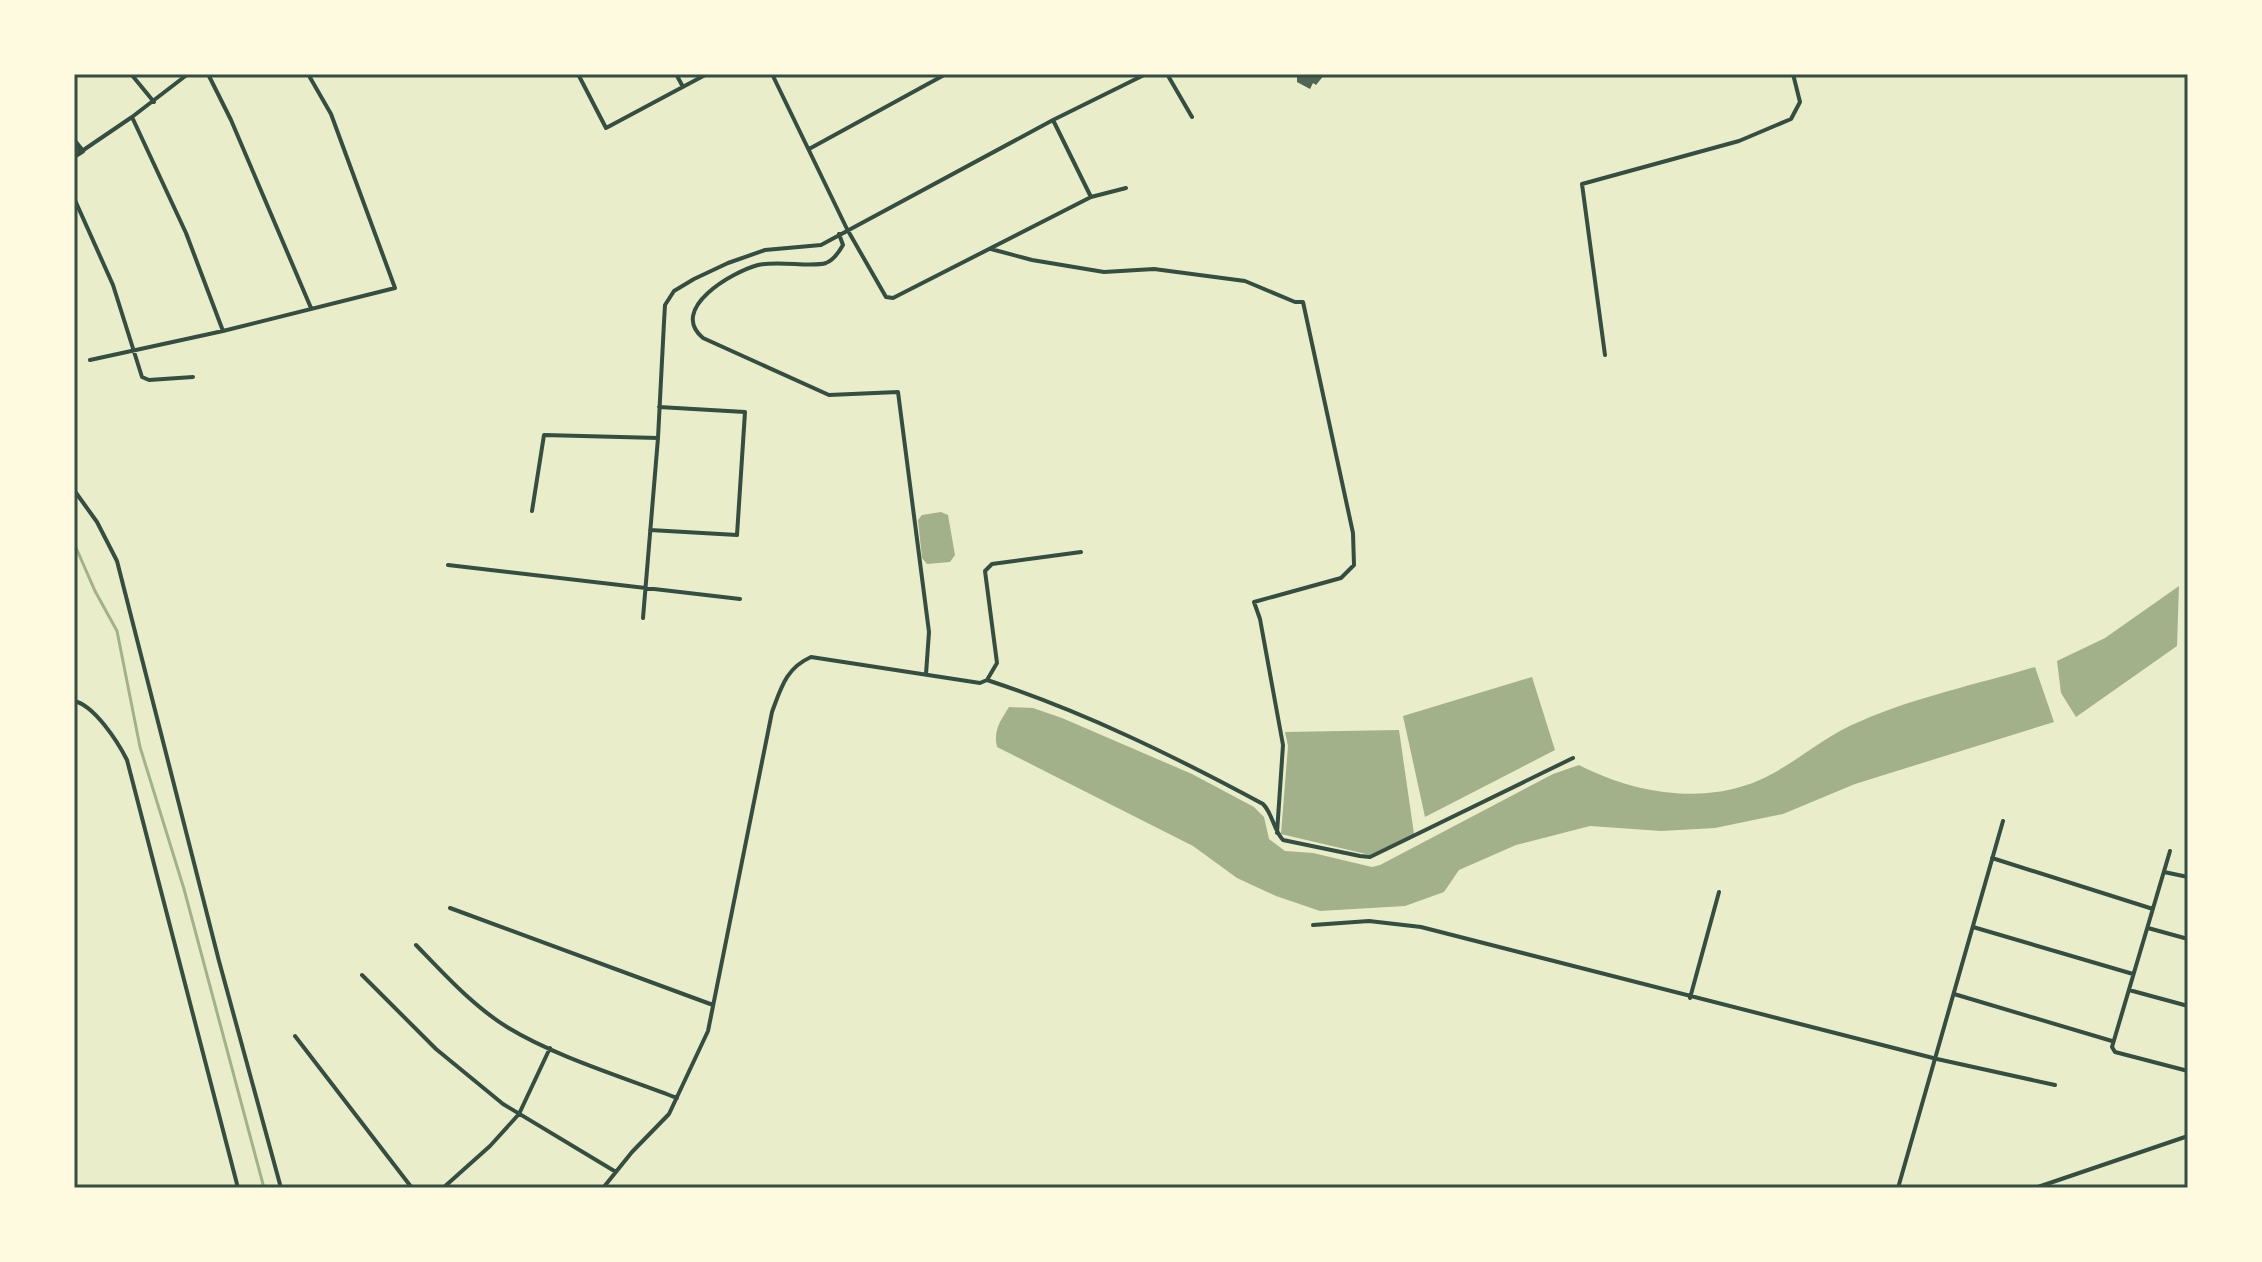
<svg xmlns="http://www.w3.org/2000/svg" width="2262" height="1262" font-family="Helvetica,sans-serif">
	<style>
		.water { fill: #a3b18a }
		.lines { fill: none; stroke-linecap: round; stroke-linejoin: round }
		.stream { stroke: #a3b18a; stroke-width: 3 }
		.building { fill: #4f6655 }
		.minor { stroke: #344e41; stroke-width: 4 }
		.secondary { stroke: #344e41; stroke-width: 6 }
		.neatline { fill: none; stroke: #344e41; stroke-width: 3 }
	</style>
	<rect width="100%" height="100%" fill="#e9edc9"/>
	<!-- water -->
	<path class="water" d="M941,512L948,515L955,555L950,562L927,564L922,558L918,520L922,515Z
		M2179,586L2177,646L2076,717L2061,693L2057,661L2105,638Z
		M2035,667L2054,722L1855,784L1783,814L1715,828L1661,831L1590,826L1516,845L1459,870L1444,892L1405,906L1320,911L1276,896L1237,878L1193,846L997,747C993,730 1001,720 1009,707L1033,708L1062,718L1192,774L1254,807L1264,817L1269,839L1285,851L1313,853L1372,867L1380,865L1553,774L1579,765C1637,795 1712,807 1772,774C1803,757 1828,734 1861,721C1916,697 1978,684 2035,667Z
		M1532,677L1555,750L1425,817L1403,716Z
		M1399,730L1414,834L1370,855L1281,834L1288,746L1285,732Z"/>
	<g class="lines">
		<!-- stream -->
		<path class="stream" d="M74,543L95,591L117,631L140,747L184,889L264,1188"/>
	</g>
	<!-- building -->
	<path class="building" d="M1297,74H1325L1316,85L1313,83L1310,89L1297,82Z"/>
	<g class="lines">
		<!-- minor -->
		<path class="minor" d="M131,74L154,102
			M208,74L231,120L311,308
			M578,74L606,128L707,74
			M676,74L683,87
			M772,74L847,229L886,297L893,298L1091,197L1126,188
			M1167,74L1192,117
			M132,117L186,233L223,331
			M1053,120L1091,197
			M809,149L946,74
			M82,151L132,117L188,74
			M74,198L113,285L142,377L149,380L193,377
			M839,234L843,245C839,252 834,260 826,263C811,268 779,260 758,265C732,272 668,309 703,338L829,395L898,392L929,632L926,674
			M991,249L1032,260L1104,272L1154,269L1245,281L1295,302H1303L1353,533L1354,565L1341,578L1254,602L1260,619L1283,745L1277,833
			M1605,355L1582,184L1739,141L1791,119L1800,102L1793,74
			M90,360L223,331L395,288L331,114L308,74
			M74,490L97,522L117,561L219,961L281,1188
			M532,511L544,435L658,438
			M650,530L737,535L745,412L659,407
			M448,565L740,599
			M643,618L658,438L664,322L665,305L674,291L694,279L728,263L765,250L821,245L1053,120L1146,74
			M987,680C1084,712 1174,756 1263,804C1273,814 1273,829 1283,840L1360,856L1370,857L1573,758
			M74,701C94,705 118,742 127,760L238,1188
			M2170,851L2112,1047L2115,1052L2188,1071
			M1992,858L2153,909
			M2164,872L2188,877
			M450,908L713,1005
			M1313,925L1369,921L1421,927L1937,1059L2055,1085
			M1973,927L2133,974
			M2148,928L2188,939
			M416,945C444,974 473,1006 507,1027C556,1057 623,1077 677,1098
			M362,975L436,1049L503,1104L616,1172
			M2129,990L2188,1006
			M1954,994L2112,1041
			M1690,998L1719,892
			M295,1036L412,1188
			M443,1188L490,1146L519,1114L550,1048
			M603,1188L632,1152L669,1114L708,1031L772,712C781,688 786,668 811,657L980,683L987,680L997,663L985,571L992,564L1081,552
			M1898,1188L2003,821
			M2035,1188L2188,1136"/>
		<!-- secondary -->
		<path class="secondary" d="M74,141L82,151L74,156"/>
	</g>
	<!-- border -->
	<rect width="2262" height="1262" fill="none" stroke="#fefae0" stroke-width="152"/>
	<rect x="76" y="76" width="2110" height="1110" class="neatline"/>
</svg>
